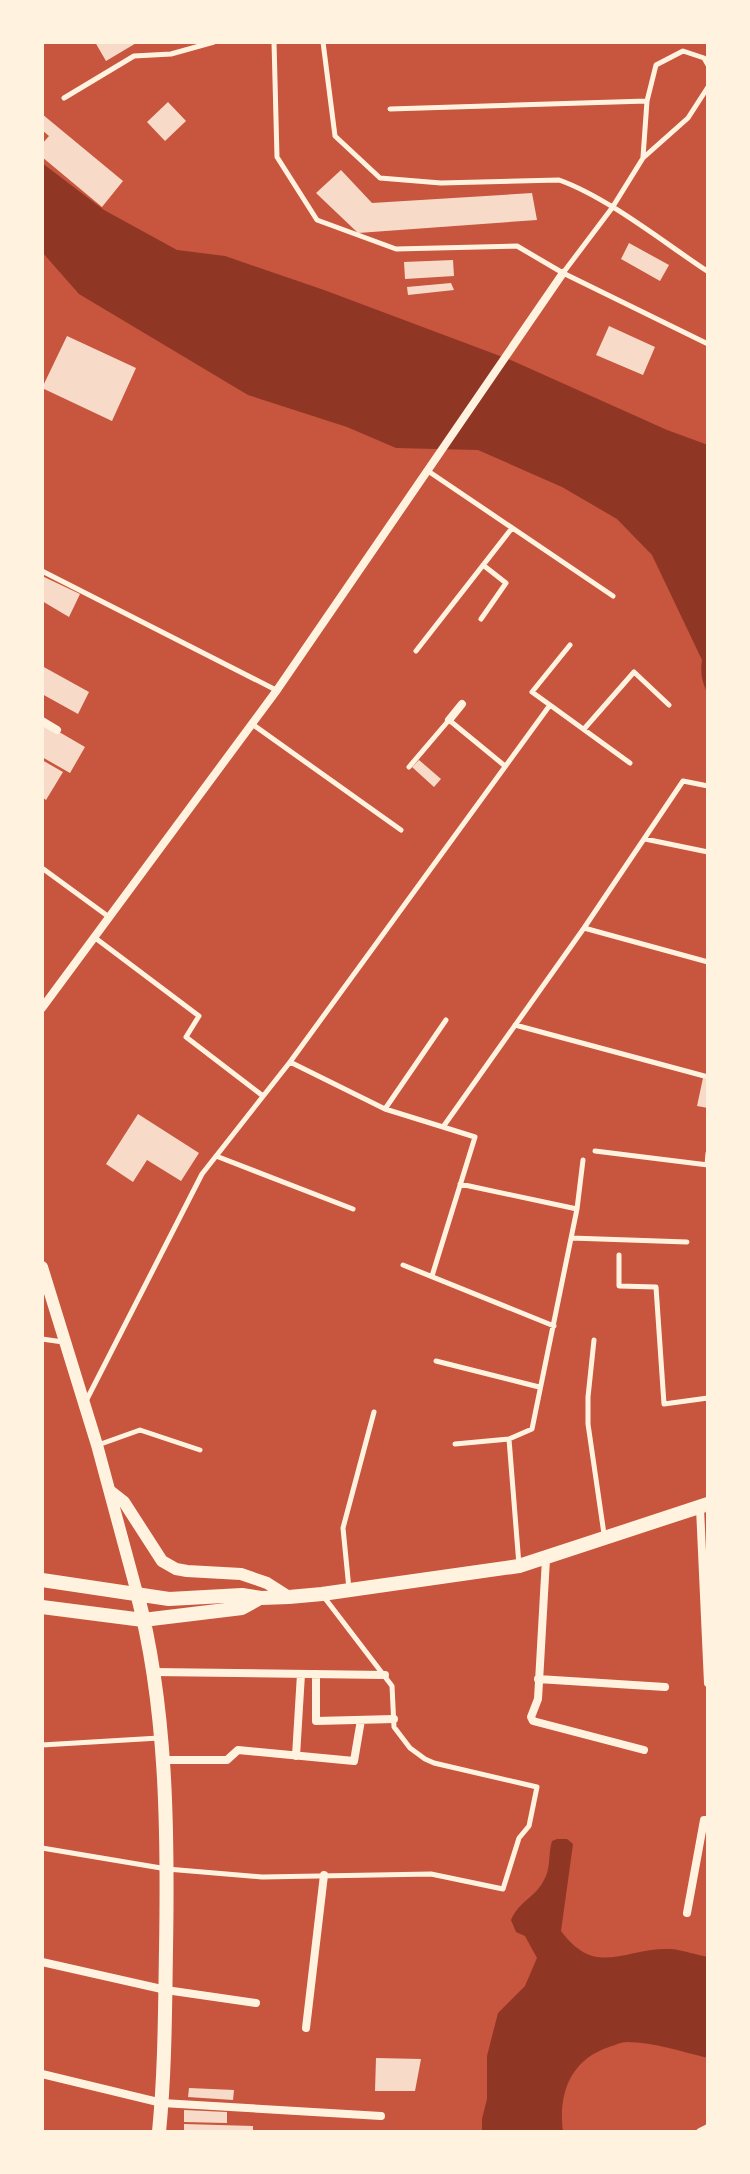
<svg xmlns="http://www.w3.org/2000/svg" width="750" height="2174" font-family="'Varela Round',sans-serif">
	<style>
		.water { fill: #8f3625 }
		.building { fill: #f7dbc8 }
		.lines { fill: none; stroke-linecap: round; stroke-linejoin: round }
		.service { stroke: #fff3e0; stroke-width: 5 }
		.minor { stroke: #fff3e0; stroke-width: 8 }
		.tertiary { stroke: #fff3e0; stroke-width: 12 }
		.secondary { stroke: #fff3e0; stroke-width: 14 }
	</style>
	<rect width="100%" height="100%" fill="#c8553d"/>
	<!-- water -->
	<path class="water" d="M42,163L104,210L177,250L225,256L324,290L513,361L667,430L708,445V694C702,683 700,673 702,660L652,555L617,519L562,487L478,450L396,448L347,427L248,395L79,294L42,252Z
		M557,1839H567L573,1844L561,1931C597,1979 624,1947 671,1949C683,1950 696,1955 708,1957V2058C682,2052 654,2042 627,2042C621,2042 615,2045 609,2047C570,2060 558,2094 563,2132H482V2119L487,2099V2056L498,2013L525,1986L537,1958L525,1936L516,1932L511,1920C520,1900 535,1898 544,1880C551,1869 548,1854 552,1841Z"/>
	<!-- building -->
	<path class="building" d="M95,42H138L106,61Z
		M168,102L186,121L165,141L147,122Z
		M42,114L123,181L102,207L42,157V144L49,136L42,130Z
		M341,170L372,203L532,193L537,220L358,233L316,193Z
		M629,243L669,265L660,281L621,259Z
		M453,260L454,276L405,279L404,262Z
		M451,283L454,290L408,295L407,287Z
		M609,326L655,347L643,375L596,355Z
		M67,336L136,368L112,421L42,388Z
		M42,576L80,594L69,617L42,601Z
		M42,666L89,692L78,714L42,694Z
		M42,722L85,747L70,773L42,757Z
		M42,760L63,772L46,800L42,797Z
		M419,760L441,779L434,787L412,767Z
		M703,1078L708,1080V1108L697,1106Z
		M138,1114L199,1153L181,1181L147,1160L133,1182L106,1164Z
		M376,2058L421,2059L415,2091H375Z
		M189,2088L234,2090L233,2100L188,2097Z
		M184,2110L227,2112V2123L184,2122Z
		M184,2124L253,2126V2132H184Z"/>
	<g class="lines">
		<!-- service -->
		<path class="service" d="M274,42L277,157L317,220L396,249L517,246L563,273L708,344
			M323,42L335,136L380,178L441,183L559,180C607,197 663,242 707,271L708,268
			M64,98L134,56L171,54L214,42
			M390,109L647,101
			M643,157L647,101L656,65L683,51L704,58L708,65
			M563,273L612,208L643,158L688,118L708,87
			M428,471L613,596
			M42,571L276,690
			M481,619L506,583L483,565
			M416,651L512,528
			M550,705L630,763
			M252,724L401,830
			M584,729L634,672L669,705
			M409,767L449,720L505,766
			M645,839L708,852
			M42,868L109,917
			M584,928L708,962
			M94,937L199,1016L186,1037L263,1096
			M515,1025L708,1077
			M290,1062L385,1109L443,1127L584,928L683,781L708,786
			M385,1109L446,1020
			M595,1151L708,1165
			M216,1156L353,1209
			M707,1165L708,1153
			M460,1184L577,1209
			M571,1238L687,1242
			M619,1255V1286L656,1287L664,1404L708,1398
			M403,1265L554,1326
			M432,1276L475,1137L443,1127
			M42,1339L63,1342
			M594,1340L588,1397V1424L604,1534
			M436,1361L539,1387
			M85,1403L202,1174L290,1062L550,705L532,692L570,645
			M455,1444L509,1439
			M98,1445L140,1430L200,1450
			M519,1565L509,1439L532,1429L577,1209L583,1160
			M349,1589L343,1528L374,1412
			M42,1745L159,1738
			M42,1848L167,1869L262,1877L431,1874L503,1889L519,1838L529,1826L537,1787L434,1763L425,1759L410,1748L394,1727L392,1686L324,1597"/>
		<!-- minor -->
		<path class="minor" d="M449,720L462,704
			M42,721L57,730
			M42,1008L277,690L563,273
			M700,1508L708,1683
			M546,1559L538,1699L531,1717L533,1721L644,1750
			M153,1672L385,1675
			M316,1674V1721L394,1719
			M538,1679L665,1687
			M296,1756L301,1674
			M163,1760H227L238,1750L354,1761L361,1720
			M687,1913L704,1820H708
			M42,1962L166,1990L256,2003
			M306,2028L324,1875
			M42,2074L162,2103L381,2116
			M700,2132L708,2128"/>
		<!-- tertiary -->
		<path class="tertiary" d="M42,1267L97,1445L137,1593
			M110,1491L124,1502L162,1561L176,1569L187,1571L241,1574L267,1583L289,1597"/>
		<!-- secondary -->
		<path class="secondary" d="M42,1580L169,1599L242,1595L261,1598L289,1597L322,1594L519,1566L708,1504
			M137,1593C167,1706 168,1833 166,1950C165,2010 165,2071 159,2132
			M42,1607L143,1620L242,1608L260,1598"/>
	</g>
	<!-- border -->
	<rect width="750" height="2174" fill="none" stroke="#fff3e0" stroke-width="88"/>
</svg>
